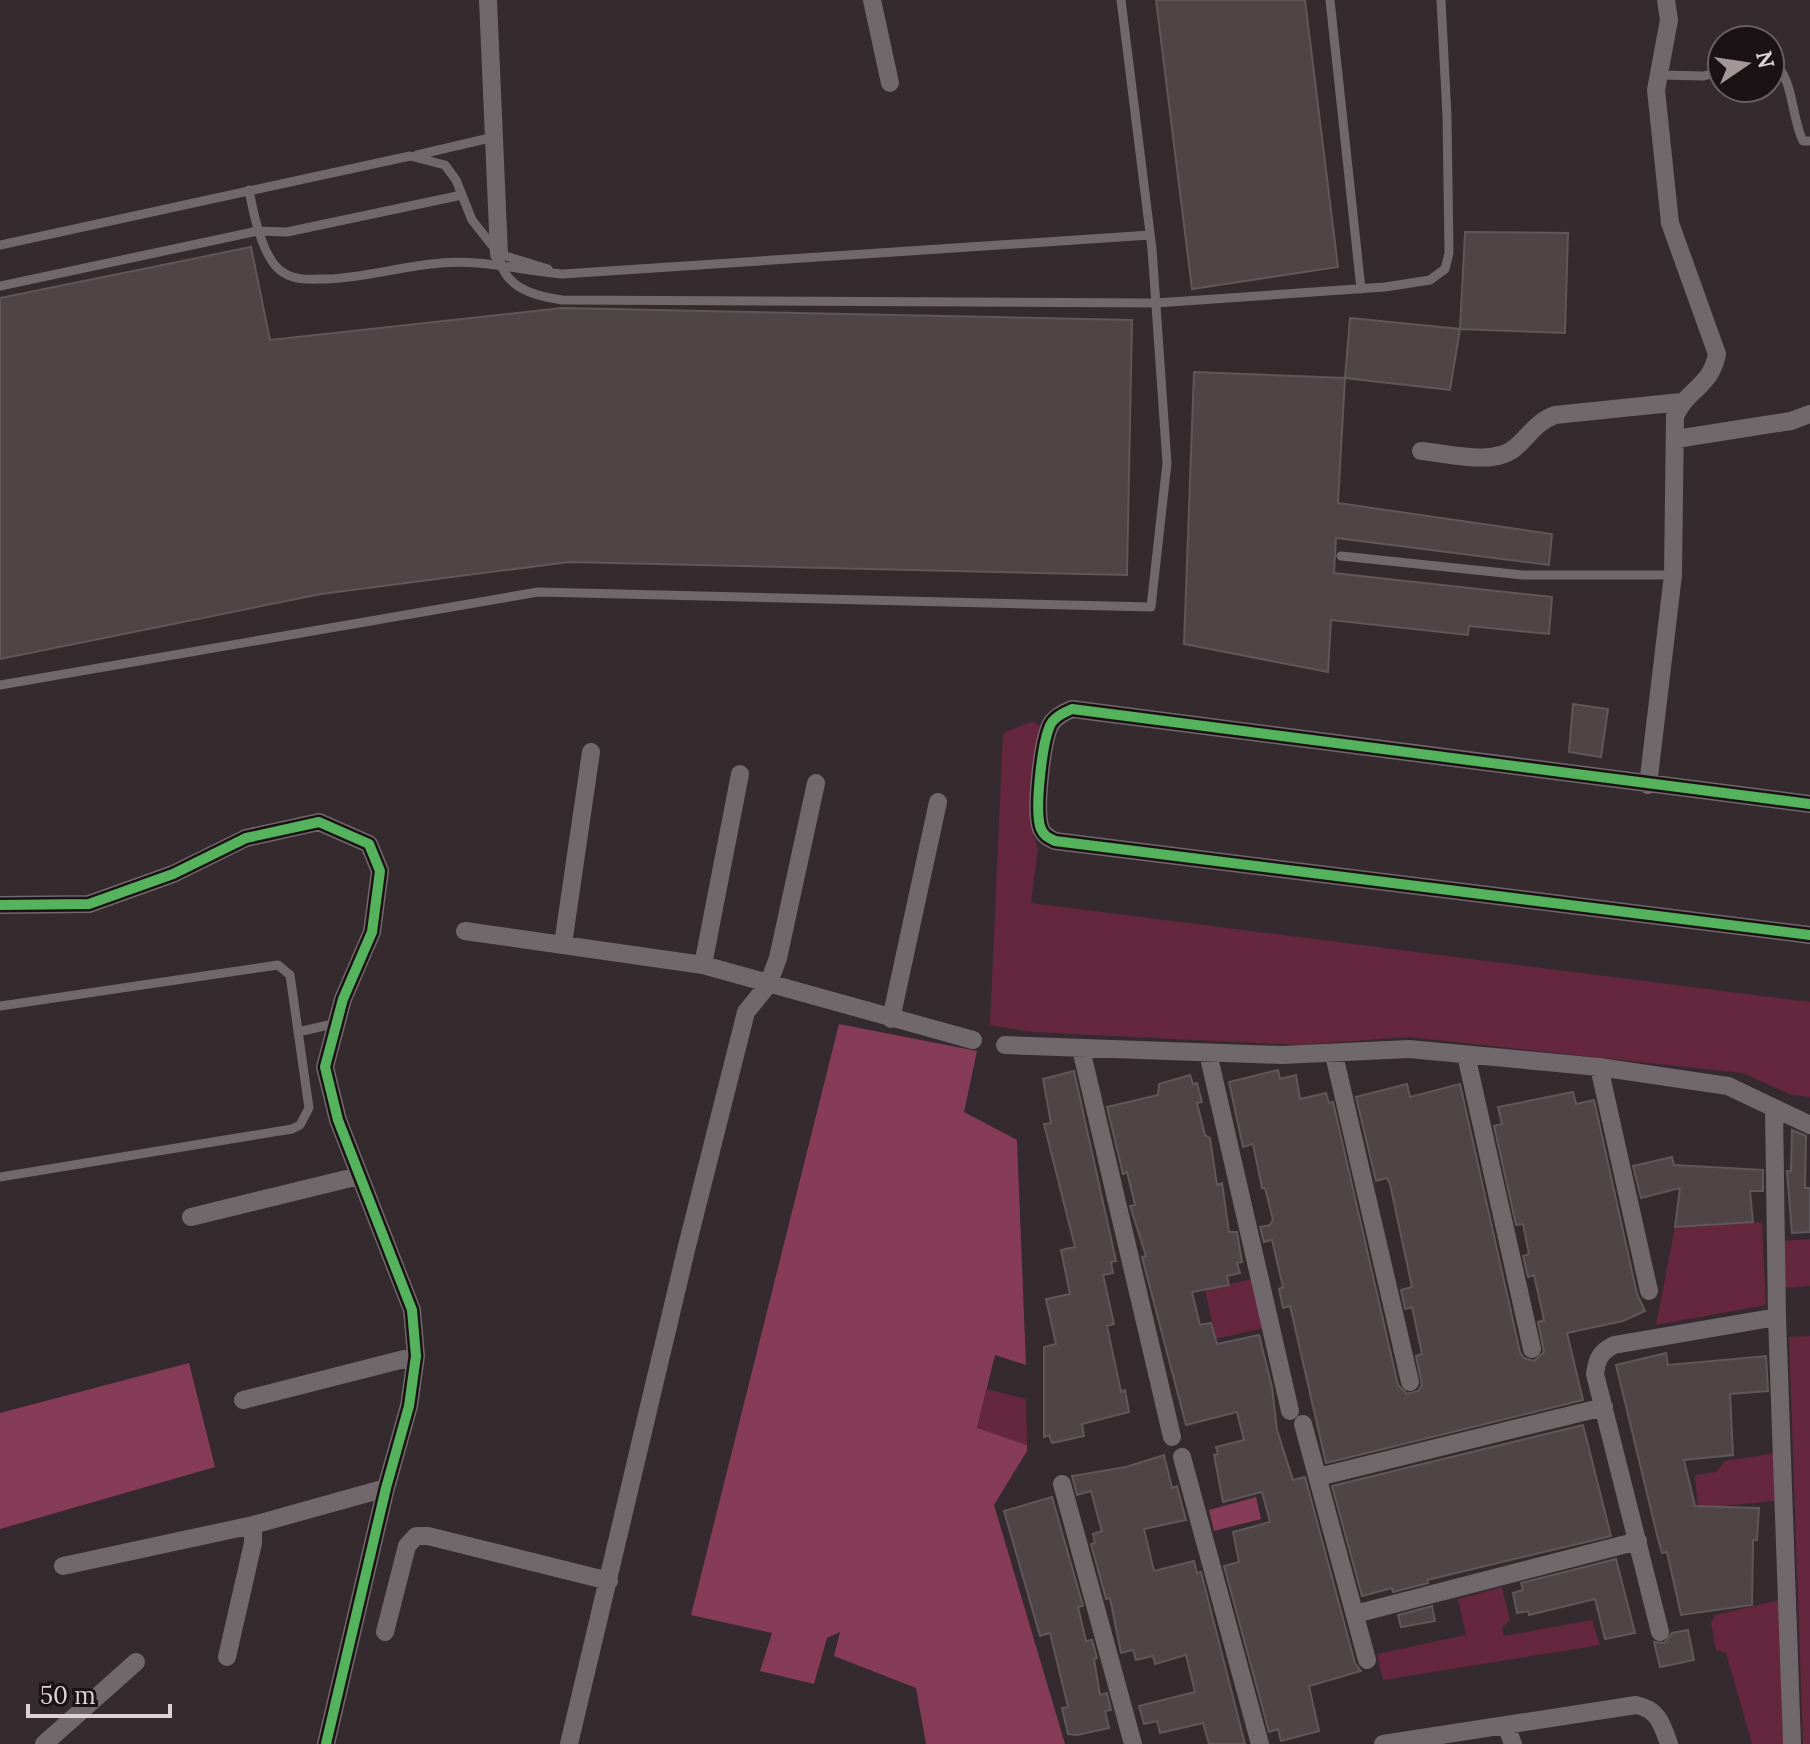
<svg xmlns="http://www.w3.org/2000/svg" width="1810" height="1744" font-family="Lora,serif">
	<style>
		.green { fill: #64273e }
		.forest { fill: #863c57 }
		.building { fill: #4f4547; stroke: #60575a; stroke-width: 2 }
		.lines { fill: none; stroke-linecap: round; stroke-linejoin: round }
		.service { stroke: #70686a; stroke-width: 9 }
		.minor { stroke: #70686a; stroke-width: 18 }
		.cycleway-casing { stroke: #1a1214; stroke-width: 15 }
		.cycleway { stroke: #56b35d; stroke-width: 10 }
	</style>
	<rect width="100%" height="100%" fill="#352a2d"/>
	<!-- green -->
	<path class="green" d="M1033,721L1043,729L1033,833L1038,849L1031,903L1810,1002V1097L1792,1095L1742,1073L1408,1037L1299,1045L1032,1032L990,1025L1003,733Z
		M1753,1222L1762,1223L1766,1305L1656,1325L1675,1227Z
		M1810,1239V1286L1785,1288L1781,1241Z
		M1252,1279L1264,1328L1216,1339L1205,1290Z
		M1810,1336V1744H1803L1789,1337Z
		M987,1389L1026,1399L1027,1445L977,1429Z
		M1775,1453L1778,1501L1698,1508L1695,1475L1716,1472L1725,1461Z
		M1502,1587L1510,1621L1502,1627L1504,1636L1592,1620L1600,1645L1383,1680L1377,1654L1466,1635L1458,1599Z
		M1779,1600L1783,1744H1752L1726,1653L1716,1650L1711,1623L1715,1615Z"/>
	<!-- forest -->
	<path class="forest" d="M839,1024L977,1051L964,1112L1017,1140L1026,1365L995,1355L977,1428L1027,1445V1451L994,1505L1065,1744H926L916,1688L834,1656L840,1632L827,1638L814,1684L760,1671L772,1633L691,1615Z
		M189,1363L215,1467L0,1529V1413Z
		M1256,1497L1261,1519L1214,1531L1209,1510Z"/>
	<!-- building -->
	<path class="building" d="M1156,0H1305L1338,267L1192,289Z
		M1465,232L1568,233L1565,333L1460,329Z
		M251,247L270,340L562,308L1132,320L1127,575L569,562L321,594L0,659V298Z
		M1350,318L1460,329L1450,390L1345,378Z
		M1194,372L1345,378L1338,503L1552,534L1549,565L1336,538L1334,573L1552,597L1549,634L1469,626L1468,635L1331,620L1328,672L1184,644Z
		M1573,704L1608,709L1601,757L1569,752Z
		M1278,1070L1280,1079L1296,1075L1300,1099L1326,1093L1329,1103L1333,1102L1398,1385L1407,1394L1418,1391L1422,1385L1416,1356L1422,1354L1412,1307L1405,1309L1401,1290L1412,1287L1390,1184L1387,1178L1376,1181L1356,1097L1407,1084L1410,1097L1460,1084L1520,1352L1524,1358L1534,1361L1544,1352L1538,1322L1544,1320L1534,1275L1528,1277L1523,1256L1529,1254L1523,1224L1516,1225L1494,1126L1502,1124L1498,1107L1573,1092L1576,1104L1594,1100L1637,1294L1645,1311L1623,1321L1567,1333L1583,1400L1326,1463L1290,1306L1283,1308L1279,1289L1283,1287L1272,1240L1264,1242L1260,1227L1270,1225L1273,1220L1265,1188H1262L1253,1144L1243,1147L1229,1082Z
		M1074,1071L1116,1261L1111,1262L1113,1273L1103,1275L1114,1324L1107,1326L1121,1392L1125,1390L1129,1412L1082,1424L1084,1436L1052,1443L1049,1435L1044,1437V1347L1056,1344L1046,1299L1070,1294L1061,1250L1075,1247L1044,1124L1051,1123L1043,1079Z
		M1190,1075L1193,1084L1197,1083L1202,1102L1197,1103L1205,1135L1210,1138L1217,1185L1222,1183L1229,1232H1237L1242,1262L1237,1263L1240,1273L1227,1276L1229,1285L1192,1292L1200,1325L1211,1323L1217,1344L1259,1335L1272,1387L1277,1430L1293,1480L1305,1477L1355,1663L1361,1671L1309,1686L1319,1731L1281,1741L1278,1729L1269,1732L1224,1566L1239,1562L1233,1532L1270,1522L1262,1492L1223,1502L1214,1455L1218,1454L1216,1447L1244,1440L1237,1412L1186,1425L1142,1257L1146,1256L1130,1206L1135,1205L1127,1172L1123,1174L1107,1107L1158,1095L1159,1084Z
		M1792,1130L1806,1136L1805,1188H1810V1232L1792,1233L1787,1171H1791Z
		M1672,1157L1674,1165L1763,1170V1191H1750L1753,1222L1675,1227L1680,1188L1641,1198L1633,1166Z
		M1666,1353L1668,1365L1766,1356L1768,1391L1730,1394L1733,1455L1684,1460L1695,1506L1759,1508L1757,1540H1753L1752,1605L1681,1615L1667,1552L1662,1553L1657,1535L1616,1365Z
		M1583,1425L1611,1536L1427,1580L1428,1583L1393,1592L1392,1588L1362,1596L1332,1486Z
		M1164,1455L1172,1488L1177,1486L1186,1520L1144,1529L1154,1571L1194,1561L1197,1573L1201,1572L1245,1744H1209L1203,1723L1160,1733L1157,1721L1144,1724L1139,1706L1195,1692L1186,1655L1155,1664L1153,1656L1136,1660L1133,1650L1121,1653L1110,1598L1106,1599L1091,1544L1095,1543L1093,1534L1102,1531L1099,1521L1091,1491L1077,1495L1072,1476L1126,1467Z
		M1052,1497L1083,1606L1078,1607L1086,1641L1092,1640L1097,1658L1094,1659L1100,1695L1107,1693L1111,1710L1105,1711L1109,1728L1077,1735L1068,1734L1062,1708L1068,1707L1050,1633L1040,1636L1004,1511Z
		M1616,1559L1635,1633L1605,1639L1595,1599L1529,1615L1528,1611L1517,1613L1513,1593L1523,1590L1521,1583Z
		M1432,1606L1435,1621L1401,1627L1398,1615Z
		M1688,1630L1694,1660L1660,1667L1654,1642L1664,1643L1672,1633Z"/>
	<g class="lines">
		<!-- service -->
		<path class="service" d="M1330,0L1361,289
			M1770,60C1795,76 1790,115 1803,141H1810
			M1659,75L1704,76L1722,71
			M417,155L494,137
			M249,190C253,212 263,262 284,273C297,281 311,279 326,279C364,278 402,266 441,263C481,259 523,271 563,274L1150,235
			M0,245L410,156L445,165L456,180L472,220L499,254L548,269
			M499,254C502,287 533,296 562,300L1156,303L1385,287L1430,280L1445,269L1449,253L1447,116L1441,0
			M0,286L258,231L287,232L462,195
			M1341,556L1523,575H1673
			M0,685L538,592L1151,607L1167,463L1152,249L1121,0
			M0,1006L278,965L290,975L309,1108L300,1125L292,1129L0,1177
			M298,1032L337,1023"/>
		<!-- minor -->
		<path class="minor" d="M488,0L499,254
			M872,0L890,83
			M1676,439L1791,421L1810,414
			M1421,451C1448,453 1494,467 1516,447C1530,435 1536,422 1555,415L1681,402
			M1648,785L1673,575L1675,416C1687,389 1711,387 1717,354L1670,223L1656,90L1669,20L1666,0
			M1810,804L1072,709C1063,713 1052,718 1049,728C1042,746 1034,812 1041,829C1044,836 1049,838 1055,841L1810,935
			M0,905L89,904L173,874L246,838L319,822L369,844L380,871L372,932L343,999L325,1067L338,1120L412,1310L416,1356L409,1406L386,1488L326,1744
			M465,931L703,965L973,1040
			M563,944L591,752
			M703,965L740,774
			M891,1019L938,802
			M1005,1045L1282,1055L1409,1049L1599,1067L1728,1086L1810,1125
			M1081,1049L1172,1437
			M1208,1053L1290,1411
			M1334,1055L1410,1382
			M1466,1055L1532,1349
			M1599,1067L1649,1291
			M1774,1110L1777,1317L1792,1744
			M191,1217L359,1176
			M243,1400L416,1356
			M1303,1424L1367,1660
			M1182,1457L1260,1744
			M1318,1477L1604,1407
			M1062,1484L1133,1744
			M63,1566L253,1525L386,1488
			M1355,1614L1638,1541
			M385,1632L407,1546L416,1536H428L609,1581
			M1660,1632L1595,1374C1597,1359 1600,1352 1614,1345L1777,1317
			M227,1657L253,1543V1525
			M1506,1725L1513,1744
			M44,1744L136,1662
			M569,1744L687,1246L746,1012L768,985L778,958L816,783
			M1383,1744L1636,1705C1658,1709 1662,1724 1669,1744"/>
		<defs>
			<path id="cycleway" d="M1810,804L1072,709C1063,713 1052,718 1049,728C1042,746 1034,812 1041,829C1044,836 1049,838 1055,841L1810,935
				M0,905L89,904L173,874L246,838L319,822L369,844L380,871L372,932L343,999L325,1067L338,1120L412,1310L416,1356L409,1406L386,1488L326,1744"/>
		</defs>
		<!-- cycleway casing -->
		<use href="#cycleway" class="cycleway-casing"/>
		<!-- cycleway -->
		<use href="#cycleway" class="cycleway"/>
	</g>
	<!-- north arrow -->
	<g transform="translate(1746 64) rotate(77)"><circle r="38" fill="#1a1214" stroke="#685e61" stroke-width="2"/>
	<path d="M0-6L14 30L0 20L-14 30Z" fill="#a3979a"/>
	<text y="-12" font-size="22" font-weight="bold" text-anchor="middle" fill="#ded1d4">N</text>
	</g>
	<!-- scale -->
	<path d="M28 1704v12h142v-12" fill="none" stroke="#ded1d4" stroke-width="4"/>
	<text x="40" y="1704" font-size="24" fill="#ded1d4" stroke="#1a1214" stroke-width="6" paint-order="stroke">50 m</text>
</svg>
